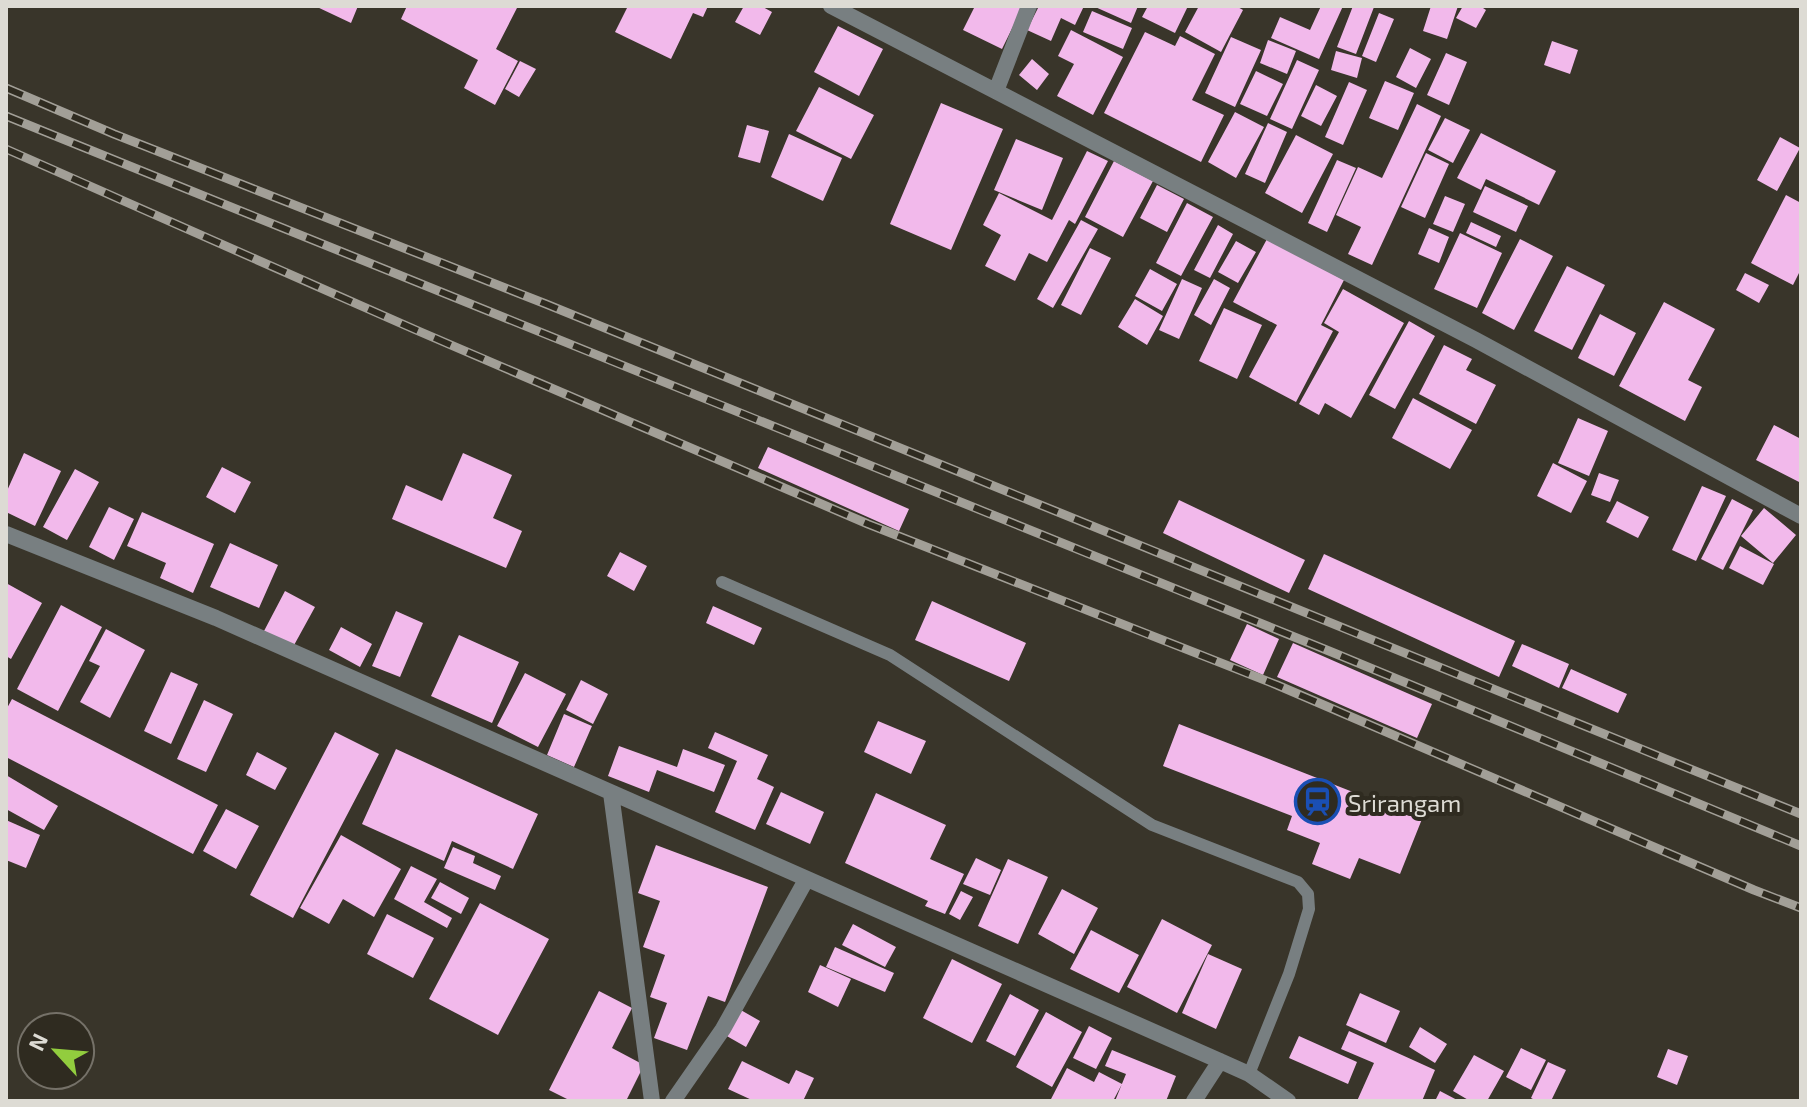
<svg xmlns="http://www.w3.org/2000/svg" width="1807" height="1107" font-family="'Exo 2',sans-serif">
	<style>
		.building { fill: #f2b9eb }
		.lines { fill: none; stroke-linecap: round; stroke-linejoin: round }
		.lane { stroke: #787f81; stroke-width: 12 }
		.street { stroke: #787f81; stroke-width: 16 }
		.rail-casing { stroke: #a29f97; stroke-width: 9 }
		.rail { stroke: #2f2b20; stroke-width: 6; stroke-dasharray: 18; stroke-linecap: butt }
		.labels { text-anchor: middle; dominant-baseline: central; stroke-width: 8; stroke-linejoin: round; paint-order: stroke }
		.poi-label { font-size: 24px; fill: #dddbd4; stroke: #2f2b20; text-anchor: start }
	</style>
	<rect width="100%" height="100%" fill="#39352a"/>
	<!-- building -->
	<path class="building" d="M315,6H358L351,23Z
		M407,6H518L496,49L518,61L495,105L464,88L478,60L401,19Z
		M628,6H708L703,17L693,13L671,59L615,32Z
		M744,6H761L772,12L760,35L735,22Z
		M975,6H1023L1002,49L963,30Z
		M1039,6H1084L1075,25L1061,18L1051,41L1027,30Z
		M1093,6H1138L1131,23Z
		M1148,6H1188L1175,33L1142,17Z
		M1199,6H1236L1243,10L1221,52L1185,32Z
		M1321,6H1343L1319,59L1271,38L1280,17L1310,30Z
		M1353,6L1374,7L1356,54L1337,47Z
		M1431,6H1458L1447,39L1423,31Z
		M1463,6H1480L1486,10L1476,28L1456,18Z
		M1092,11L1132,28L1123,49L1083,32Z
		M1379,13L1394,19L1376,62L1362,56Z
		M838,26L883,49L859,96L814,72Z
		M1071,30L1123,57L1093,115L1057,96L1074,64L1058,56Z
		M1145,32L1175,46L1180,36L1215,54L1192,100L1224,115L1201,162L1104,113Z
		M1231,37L1261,50L1235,107L1205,93Z
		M1268,40L1296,51L1287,74L1260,63Z
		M1552,41L1578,50L1570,74L1544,65Z
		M1410,48L1431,59L1416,88L1396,77Z
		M1336,51L1362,58L1357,78L1331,70Z
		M1446,53L1467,62L1449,105L1427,95Z
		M1032,59L1049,74L1037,90L1019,75Z
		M1297,60L1319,70L1292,129L1270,119Z
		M520,61L536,69L519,97L505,89Z
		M1256,71L1283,84L1267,116L1240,104Z
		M1385,81L1414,93L1398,130L1369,118Z
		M1349,82L1367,90L1343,145L1325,137Z
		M1316,85L1337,96L1321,126L1301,116Z
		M819,87L874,115L851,159L796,131Z
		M941,103L1003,129L951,250L890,224Z
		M1417,104L1441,116L1372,265L1348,254L1361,227L1336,215L1358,167L1382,178Z
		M1235,112L1264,127L1236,178L1208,162Z
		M1445,118L1470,130L1453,163L1428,150Z
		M1268,123L1287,132L1265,183L1245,174Z
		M747,125L769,131L760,163L738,157Z
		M1481,133L1556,171L1539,205L1486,179L1481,190L1457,178Z
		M789,134L842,158L823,201L771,177Z
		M1296,135L1333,154L1302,213L1265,193Z
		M1780,137L1800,148L1777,191L1757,180Z
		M1016,139L1063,158L1042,210L994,190Z
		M1087,151L1108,161L1075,224L1069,220L1047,262L1029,253L1015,281L985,266L1001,235L983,225L999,193L1052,220Z
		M1426,153L1449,164L1425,218L1401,207Z
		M1337,160L1356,168L1327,232L1308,223Z
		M1114,161L1153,181L1123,237L1085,217Z
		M1157,185L1184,199L1167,232L1140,218Z
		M1485,186L1528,206L1516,232L1473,212Z
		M1786,195L1801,203V269L1793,285L1751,263Z
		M1445,196L1465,204L1453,232L1433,224Z
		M1187,203L1213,217L1181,276L1156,263Z
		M1081,220L1098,229L1053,308L1037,299Z
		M1471,222L1501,236L1496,247L1466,233Z
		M1218,225L1233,234L1210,278L1194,270Z
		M1429,228L1449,237L1439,263L1418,254Z
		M1460,233L1502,253L1477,308L1434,289Z
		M1267,239L1344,280L1321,325L1333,331L1296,402L1249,377L1277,325L1233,302Z
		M1520,239L1553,256L1514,330L1482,313Z
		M1236,241L1256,252L1238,283L1218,272Z
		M1090,248L1111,258L1081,315L1061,305Z
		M1567,266L1605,285L1572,350L1534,331Z
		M1150,269L1177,284L1162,311L1135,296Z
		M1745,273L1769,285L1759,303L1736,290Z
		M1182,279L1202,288L1179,339L1159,330Z
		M1214,279L1230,288L1211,325L1194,315Z
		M1343,289L1404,323L1351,418L1325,403L1319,415L1299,404L1339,332L1324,323Z
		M1135,299L1163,316L1147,345L1118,327Z
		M1664,302L1715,329L1688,380L1702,387L1685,421L1619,386Z
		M1224,308L1262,325L1237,379L1199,361Z
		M1600,314L1636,333L1614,376L1578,358Z
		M1409,321L1435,336L1395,409L1369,395Z
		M1444,345L1472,359L1466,370L1496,385L1476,424L1419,394Z
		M1413,398L1472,430L1450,469L1392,438Z
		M1578,418L1608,431L1589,476L1558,463Z
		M1774,425L1801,439V483L1756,460Z
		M768,447L909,509L899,531L758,468Z
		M24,453L61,471L35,526L6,512V493Z
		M463,453L512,475L493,518L522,531L506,568L392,519L406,485L442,501Z
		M1553,463L1587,481L1571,513L1537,496Z
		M222,467L251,482L235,513L206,497Z
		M75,469L99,482L67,540L43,527Z
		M1599,473L1619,480L1610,502L1591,495Z
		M1702,486L1726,496L1696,561L1672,550Z
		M1732,499L1753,510L1723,570L1701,559Z
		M1179,500L1305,560L1289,593L1163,533Z
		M1617,501L1649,517L1638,538L1606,522Z
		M109,507L134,519L114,560L89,547Z
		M1764,508L1796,535L1773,563L1741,536Z
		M142,512L214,544L193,593L160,578L166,563L127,546Z
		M230,543L278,565L259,608L210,587Z
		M1740,546L1774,564L1763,585L1729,568Z
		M620,552L647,566L634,591L607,576Z
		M1324,554L1515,641L1499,677L1308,589Z
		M6,583L42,603L11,659L6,656Z
		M285,591L315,607L293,647L264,631Z
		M932,601L1026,643L1009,681L915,640Z
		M61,605L102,627L58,711L17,689Z
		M713,606L762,628L754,645L706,623Z
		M396,611L423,623L400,677L372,666Z
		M1247,624L1279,639L1263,675L1230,660Z
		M341,627L372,644L360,667L329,650Z
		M106,629L145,650L110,718L80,702L100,666L89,661Z
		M459,635L519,662L492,723L431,696Z
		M1293,643L1432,704L1417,738L1277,677Z
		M1522,644L1569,664L1559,688L1512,666Z
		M1571,669L1627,694L1618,713L1562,688Z
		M171,672L198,684L171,744L144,731Z
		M525,673L566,694L538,747L497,726Z
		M581,680L608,694L593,724L566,710Z
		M12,699L218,805L193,854L6,757V710Z
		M204,700L233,714L206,772L177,759Z
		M564,714L592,726L574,767L547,755Z
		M878,721L926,741L911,774L864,752Z
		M1179,724L1422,819L1400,874L1359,858L1350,879L1312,864L1320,843L1287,830L1292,816L1163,766Z
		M335,732L379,754L293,918L250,895Z
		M715,732L768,755L757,779L774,787L755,830L715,812L737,761L708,748Z
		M619,746L677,767L683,749L725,765L714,792L657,770L649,792L608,776Z
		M396,749L538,814L513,869L452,841L444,861L362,824Z
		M257,752L287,768L275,790L246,775Z
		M6,775L58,806L44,830L6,809Z
		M781,792L824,812L810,844L766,824Z
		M876,793L946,825L930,859L964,874L945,914L925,906L928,901L845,863Z
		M226,809L259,826L236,869L203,851Z
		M6,820L40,835L26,868L6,860Z
		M341,835L401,869L374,917L343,899L329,924L300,908Z
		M656,845L768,887L725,1002L708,996L687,1050L654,1038L667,1003L650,997L665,955L643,947L660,901L638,893Z
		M453,847L475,856L473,863L501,876L495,890L444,868Z
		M976,858L1001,870L990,895L963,884Z
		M1008,859L1048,877L1018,944L978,926Z
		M411,866L437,879L424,902L452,918L447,928L394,899Z
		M440,882L469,898L461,914L431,898Z
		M1062,889L1098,908L1074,954L1038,934Z
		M961,891L973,897L960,920L949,914Z
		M480,903L549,939L498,1035L429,999Z
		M387,914L434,938L413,978L367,954Z
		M1162,919L1212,945L1177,1013L1127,987Z
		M853,924L896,947L885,967L842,945Z
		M1091,930L1139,955L1119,993L1070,969Z
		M835,947L894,973L885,992L826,967Z
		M1208,954L1242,969L1216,1029L1182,1013Z
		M952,959L1002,984L972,1043L923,1018Z
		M820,965L851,979L838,1007L808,992Z
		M599,991L632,1008L612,1048L644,1065L626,1101H571L549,1090Z
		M1360,993L1400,1011L1386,1043L1346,1025Z
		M1010,994L1039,1010L1015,1056L986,1041Z
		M739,1009L760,1021L746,1047L725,1035Z
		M1046,1012L1082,1032L1052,1087L1016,1067Z
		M1089,1026L1112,1038L1096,1069L1073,1058Z
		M1420,1027L1447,1044L1435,1063L1409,1047Z
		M1349,1031L1435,1070L1422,1101H1357L1374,1063L1341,1049Z
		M1299,1036L1357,1062L1348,1084L1289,1058Z
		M1521,1048L1546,1060L1531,1090L1506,1077Z
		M1668,1049L1688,1056L1677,1085L1657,1077Z
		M1112,1050L1176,1076L1166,1101H1115L1126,1074L1105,1066Z
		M1474,1055L1504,1071L1487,1101H1470L1453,1091Z
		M742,1061L789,1084L796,1070L814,1078L803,1101H754L728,1089Z
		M1548,1062L1566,1070L1551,1101H1537L1531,1098Z
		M1067,1068L1094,1082L1099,1072L1122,1084L1113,1101H1050Z
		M1440,1091L1459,1101H1435Z"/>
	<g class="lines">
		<!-- lane -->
		<path class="lane" d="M722,582L890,655L1152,825L1298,882L1308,894L1309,909L1289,974L1249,1074"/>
		<!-- street -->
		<path class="street" d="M831,6L1476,340L1801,516
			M996,91L1029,6
			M6,534L216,618L1220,1061L1249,1074L1288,1101
			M611,793L652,1101
			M673,1101L723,1029L806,880
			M1194,1101L1220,1061"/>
		<defs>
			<path id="rail" d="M6,88L114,134L546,304L1801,814
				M6,116L1334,653L1801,846
				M6,149L416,330L868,524L1277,685L1754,890L1801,908"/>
		</defs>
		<!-- rail casing -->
		<use href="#rail" class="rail-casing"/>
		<!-- rail -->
		<use href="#rail" class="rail"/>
	</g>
	<!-- icons -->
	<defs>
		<symbol id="station-ring" viewBox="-11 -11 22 22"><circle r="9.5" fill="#2f2b20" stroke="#1a4fb4" stroke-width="1.5"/><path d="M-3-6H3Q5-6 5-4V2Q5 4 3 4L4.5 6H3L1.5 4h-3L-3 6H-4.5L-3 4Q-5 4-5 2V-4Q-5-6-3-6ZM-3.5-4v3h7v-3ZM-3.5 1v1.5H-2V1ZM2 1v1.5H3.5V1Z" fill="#1a4fb4"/></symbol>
	</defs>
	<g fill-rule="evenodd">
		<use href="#station-ring" x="1292" y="776" width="51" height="51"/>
	</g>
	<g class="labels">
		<!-- poi labels -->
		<g class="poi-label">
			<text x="1348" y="802">Srirangam</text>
		</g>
	</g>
	<!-- border -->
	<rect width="1807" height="1107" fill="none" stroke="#dddbd4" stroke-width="16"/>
	<!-- north arrow -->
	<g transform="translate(56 1051) rotate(296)"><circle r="38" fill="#2f2b20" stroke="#757168" stroke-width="2"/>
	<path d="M0-6L14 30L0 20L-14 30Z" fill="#92cd3e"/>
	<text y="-12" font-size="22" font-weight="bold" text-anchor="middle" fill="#dddbd4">N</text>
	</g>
</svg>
